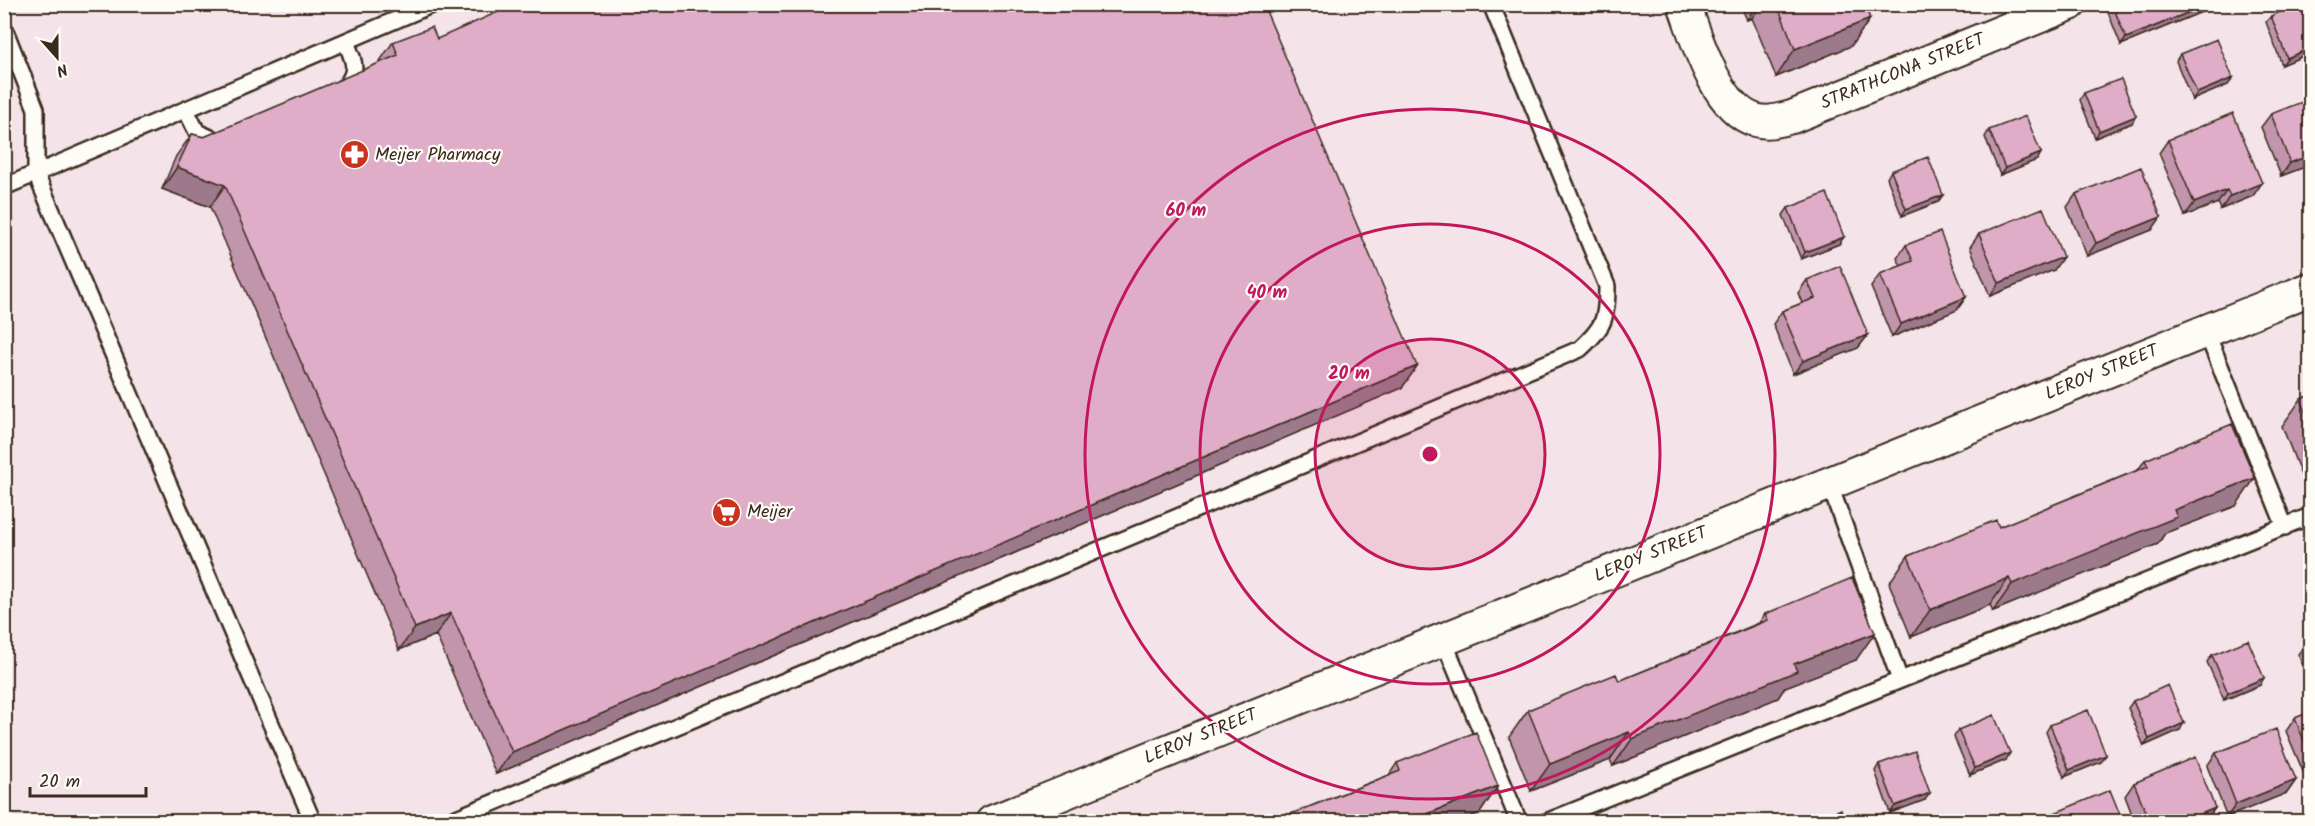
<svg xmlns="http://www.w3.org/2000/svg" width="2315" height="826" font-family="Kalam,sans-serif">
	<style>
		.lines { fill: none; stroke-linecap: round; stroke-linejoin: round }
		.service-casing { stroke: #3b2a1e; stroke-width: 20 }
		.minor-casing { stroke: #3b2a1e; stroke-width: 36 }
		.service { stroke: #fdfcf7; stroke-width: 15 }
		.minor { stroke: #fdfcf7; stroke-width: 32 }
		.wall { fill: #c195ac; stroke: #3b2a1e; stroke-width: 1.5 }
		.shaded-wall { fill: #9d798c; stroke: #3b2a1e; stroke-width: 1.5 }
		.building { fill: #e0adc8; stroke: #3b2a1e; stroke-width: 1.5 }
		.ring { fill: none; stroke: #c2185b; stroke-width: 3 }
		.labels { text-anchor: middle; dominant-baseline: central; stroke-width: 4.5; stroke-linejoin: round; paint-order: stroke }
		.street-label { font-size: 18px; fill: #3b2a1e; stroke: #fdfcf7 }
		.poi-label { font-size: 18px; fill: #3b2a1e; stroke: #fdfcf7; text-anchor: start }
		.centre { fill: #c2185b; stroke: #fdfcf7; stroke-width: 3 }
		.ring-label { font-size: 18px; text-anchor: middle; font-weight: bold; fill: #c2185b; stroke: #fdfcf7; stroke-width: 4.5; stroke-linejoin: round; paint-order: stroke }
	</style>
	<rect width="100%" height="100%" fill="#f4e4e9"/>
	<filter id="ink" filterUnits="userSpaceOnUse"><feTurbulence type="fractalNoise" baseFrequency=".0167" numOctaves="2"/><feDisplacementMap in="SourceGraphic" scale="12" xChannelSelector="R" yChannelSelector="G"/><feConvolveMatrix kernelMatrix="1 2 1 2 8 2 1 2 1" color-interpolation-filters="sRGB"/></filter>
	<g filter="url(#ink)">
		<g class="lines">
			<defs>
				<path id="service" d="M4,28L36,109V174L313,822
					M343,90C359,70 355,64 346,42
					M186,110L197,132L222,143
					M4,187L433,4
					M2206,331L2285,527
					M1829,483L1900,680
					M1443,639L1519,822
					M447,822L1580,349C1604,327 1607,319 1607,286L1491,4
					M1546,822L2310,516"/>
				<path id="minor" d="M1684,4C1696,38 1717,109 1755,120C1768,124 1779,120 1792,117L2070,4
					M992,822L2310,289"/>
			</defs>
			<!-- service casing -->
			<use href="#service" class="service-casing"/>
			<!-- minor casing -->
			<use href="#minor" class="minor-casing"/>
			<!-- service -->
			<use href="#service" class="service"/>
			<!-- minor -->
			<use href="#minor" class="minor"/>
		</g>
		<!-- wall -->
		<path class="wall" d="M1740,4H1864L1870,19L1851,46L1776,77L1752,18L1747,20Z
			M2111,4H2221L2121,45L2107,10Z
			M2271,16L2310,53L2282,65L2266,22Z
			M437,39L1417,366L1402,388L496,774L436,635L399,650L210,207L162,189L176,156L192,134L204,137L378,64L393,42Z
			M2180,54L2233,78L2228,85L2192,100L2176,61Z
			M2084,93L2132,123L2095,138L2080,100Z
			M2271,114L2310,165L2281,176L2261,127Z
			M1989,130L2041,153L2037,160L2000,175L1985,137Z
			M2168,140L2253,196L2221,209L2218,203L2185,216L2159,153Z
			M1891,171L1938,202L1902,216L1887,178Z
			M2076,194L2152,230L2087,256L2067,207Z
			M1788,208L1839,244L1801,259L1783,215Z
			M1979,234L2054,270L1990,296L1970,247Z
			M1906,245L1966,297L1957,310L1892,337L1871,287L1880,274L1901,266L1897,258Z
			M1807,280L1868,335L1858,348L1793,374L1773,324L1782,311L1802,303L1798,293Z
			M2310,395V478L2303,480L2282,426L2301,399Z
			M2145,460L2236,506L2165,533L2158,544L1993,611L1990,605L1911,637L1889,583L1908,556L1999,527L2138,470Z
			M1765,614L1856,660L1785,687L1778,698L1613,766L1610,760L1531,791L1509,737L1528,710L1619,681L1759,623Z
			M2310,644V683L2298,654L2303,647Z
			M2212,655L2260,685L2224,700L2207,662Z
			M2133,701L2180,730L2144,746L2128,708Z
			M2310,712V780L2307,781L2286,731L2295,718Z
			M2050,725L2101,762L2064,777L2046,732Z
			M1958,730L2006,760L1970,775L1954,737Z
			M2216,753L2296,780L2287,793L2227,817L2207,766Z
			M1397,763L1498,786L1480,813L1458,822H1271L1389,775Z
			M1879,764L1925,800L1890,813L1875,771Z
			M2134,783L2215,808L2206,821L2135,822L2125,796Z
			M2050,815L2123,822H2045Z"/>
		<!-- shaded-wall -->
		<path class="shaded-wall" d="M1757,4H1762L1752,18L1747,20Z
			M2209,4H2221L2121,45L2126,38Z
			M1870,19L1851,46L1776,77L1795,49Z
			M2310,48V53L2282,65L2287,58Z
			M2233,78L2228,85L2192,100L2197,93Z
			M2136,116L2132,123L2095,138L2099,131Z
			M2041,153L2037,160L2000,175L2005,168Z
			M2310,155V165L2281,176L2290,163Z
			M177,167L225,185L210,207L162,189Z
			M2262,183L2253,196L2221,209L2230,196Z
			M2227,190L2218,203L2185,216L2194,203Z
			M1943,195L1938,202L1902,216L1906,209Z
			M2161,217L2152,230L2087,256L2096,243Z
			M1844,237L1839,244L1801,259L1805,252Z
			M2063,257L2054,270L1990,296L1999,283Z
			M1966,297L1957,310L1892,337L1901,324Z
			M1868,335L1858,348L1793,374L1803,361Z
			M1417,366L1402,388L496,774L512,752Z
			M2310,470V478L2303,480Z
			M2255,478L2236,506L2165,533L2158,544L1993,611L2012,584L2174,510Z
			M2009,578L1990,605L1911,637L1930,610Z
			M451,613L436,635L399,650L415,628Z
			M1875,633L1856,660L1785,687L1778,698L1613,766L1632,739L1794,664Z
			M2264,678L2260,685L2224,700L2228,693Z
			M2184,723L2180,730L2144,746L2149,739Z
			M1629,732L1610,760L1531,791L1550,764Z
			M2010,753L2006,760L1970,775L1975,768Z
			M2106,755L2101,762L2064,777L2069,770Z
			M2296,780L2287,793L2227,817L2236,804Z
			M1498,786L1480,813L1458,822H1418L1422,816Z
			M1930,793L1925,800L1890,813L1895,806Z
			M2215,808L2205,822H2182Z"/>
		<!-- building -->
		<path class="building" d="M516,4H1263L1417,366L512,752L451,613L415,628L225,185L177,167L192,134L204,137L398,55L393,42L432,27L437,39Z
			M1777,4H1864L1870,19L1795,49Z
			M2112,4H2209L2126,38Z
			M2298,4H2310V48L2287,58L2271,16Z
			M2217,39L2233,78L2197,93L2180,54Z
			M2121,79L2136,116L2099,131L2084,93Z
			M2310,99V155L2290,163L2271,114Z
			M2233,113L2262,183L2230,196L2227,190L2194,203L2168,140Z
			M2026,116L2041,153L2005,168L1989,130Z
			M1928,157L1943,195L1906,209L1891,171Z
			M2141,167L2161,217L2096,243L2076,194Z
			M1827,193L1844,237L1805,252L1788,208Z
			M2043,208L2063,257L1999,283L1979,234Z
			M1940,232L1966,297L1901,324L1880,274L1913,261L1906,245Z
			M1840,266L1868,335L1803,361L1782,311L1815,298L1807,280Z
			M2310,395V423L2301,399Z
			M2232,424L2255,478L2174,510L2177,517L2012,584L2009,578L1930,610L1908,556L1996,520L1999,527L2148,466L2145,460Z
			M1852,578L1875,633L1794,664L1797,671L1632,739L1629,732L1550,764L1528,710L1616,674L1619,681L1768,620L1765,614Z
			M2248,640L2264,678L2228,693L2212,655Z
			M2310,644V664L2303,647Z
			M2168,685L2184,723L2149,739L2133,701Z
			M2088,710L2106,755L2069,770L2050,725Z
			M2310,712V756L2295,718Z
			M1994,715L2010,753L1975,768L1958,730Z
			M2276,729L2296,780L2236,804L2216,753Z
			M1476,732L1498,786L1422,816L1424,822H1271L1400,771L1397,763Z
			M1915,751L1930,793L1895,806L1879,764Z
			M2195,757L2215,808L2182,822H2150L2134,783Z
			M2110,790L2123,822H2053L2050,815Z
			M1841,809L1846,822H1812Z"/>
	</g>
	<!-- distance rings -->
	<circle cx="1430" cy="454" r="115" fill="#c2185b" fill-opacity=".12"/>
	<g class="ring">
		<circle cx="1430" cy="454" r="115"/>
		<circle cx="1430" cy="454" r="230"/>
		<circle cx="1430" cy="454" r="345"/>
	</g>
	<!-- icons -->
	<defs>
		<symbol id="pharmacy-disc" viewBox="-11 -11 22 22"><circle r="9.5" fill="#c8321e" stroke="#fdfcf7"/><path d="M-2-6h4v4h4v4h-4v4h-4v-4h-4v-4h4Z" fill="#fff"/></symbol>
		<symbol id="supermarket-disc" viewBox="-11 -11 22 22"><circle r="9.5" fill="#c8321e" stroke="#fdfcf7"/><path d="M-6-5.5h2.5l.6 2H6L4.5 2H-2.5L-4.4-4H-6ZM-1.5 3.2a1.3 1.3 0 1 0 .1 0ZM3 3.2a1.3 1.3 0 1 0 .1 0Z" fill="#fff"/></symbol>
	</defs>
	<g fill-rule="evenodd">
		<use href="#pharmacy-disc" x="338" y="138" width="33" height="33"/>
		<use href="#supermarket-disc" x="710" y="496" width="33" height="33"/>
	</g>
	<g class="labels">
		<!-- street labels -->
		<g class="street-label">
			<text transform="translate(1903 72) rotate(-22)">STRATHCONA STREET</text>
			<text transform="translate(2102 373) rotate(-22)">LEROY STREET</text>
			<text transform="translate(1651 555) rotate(-22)">LEROY STREET</text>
			<text transform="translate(1201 737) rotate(-22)">LEROY STREET</text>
		</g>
		<!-- poi labels -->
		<g class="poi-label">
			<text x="375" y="155">Meijer Pharmacy</text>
			<text x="747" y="512">Meijer</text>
		</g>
	</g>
	<circle cx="1430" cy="454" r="9" class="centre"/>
	<g class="ring-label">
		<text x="1186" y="216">60 m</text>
		<text x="1267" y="298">40 m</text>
		<text x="1349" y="379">20 m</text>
	</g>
	<!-- margin -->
	<rect width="2315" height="826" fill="none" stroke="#fdfcf7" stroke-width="24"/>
	<rect x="12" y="12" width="2291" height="802" fill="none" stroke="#3b2a1e" stroke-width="2" filter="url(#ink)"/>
	<!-- north arrow -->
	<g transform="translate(57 57) rotate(159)" stroke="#fdfcf7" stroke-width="4.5" paint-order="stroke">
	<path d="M0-4.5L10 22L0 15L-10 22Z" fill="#3b2a1e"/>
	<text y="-9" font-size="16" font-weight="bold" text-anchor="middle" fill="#3b2a1e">N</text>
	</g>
	<!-- scale -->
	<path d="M30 787v9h116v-9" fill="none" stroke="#3b2a1e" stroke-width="3"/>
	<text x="39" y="787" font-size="18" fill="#3b2a1e" stroke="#fdfcf7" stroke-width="4.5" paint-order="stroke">20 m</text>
</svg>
